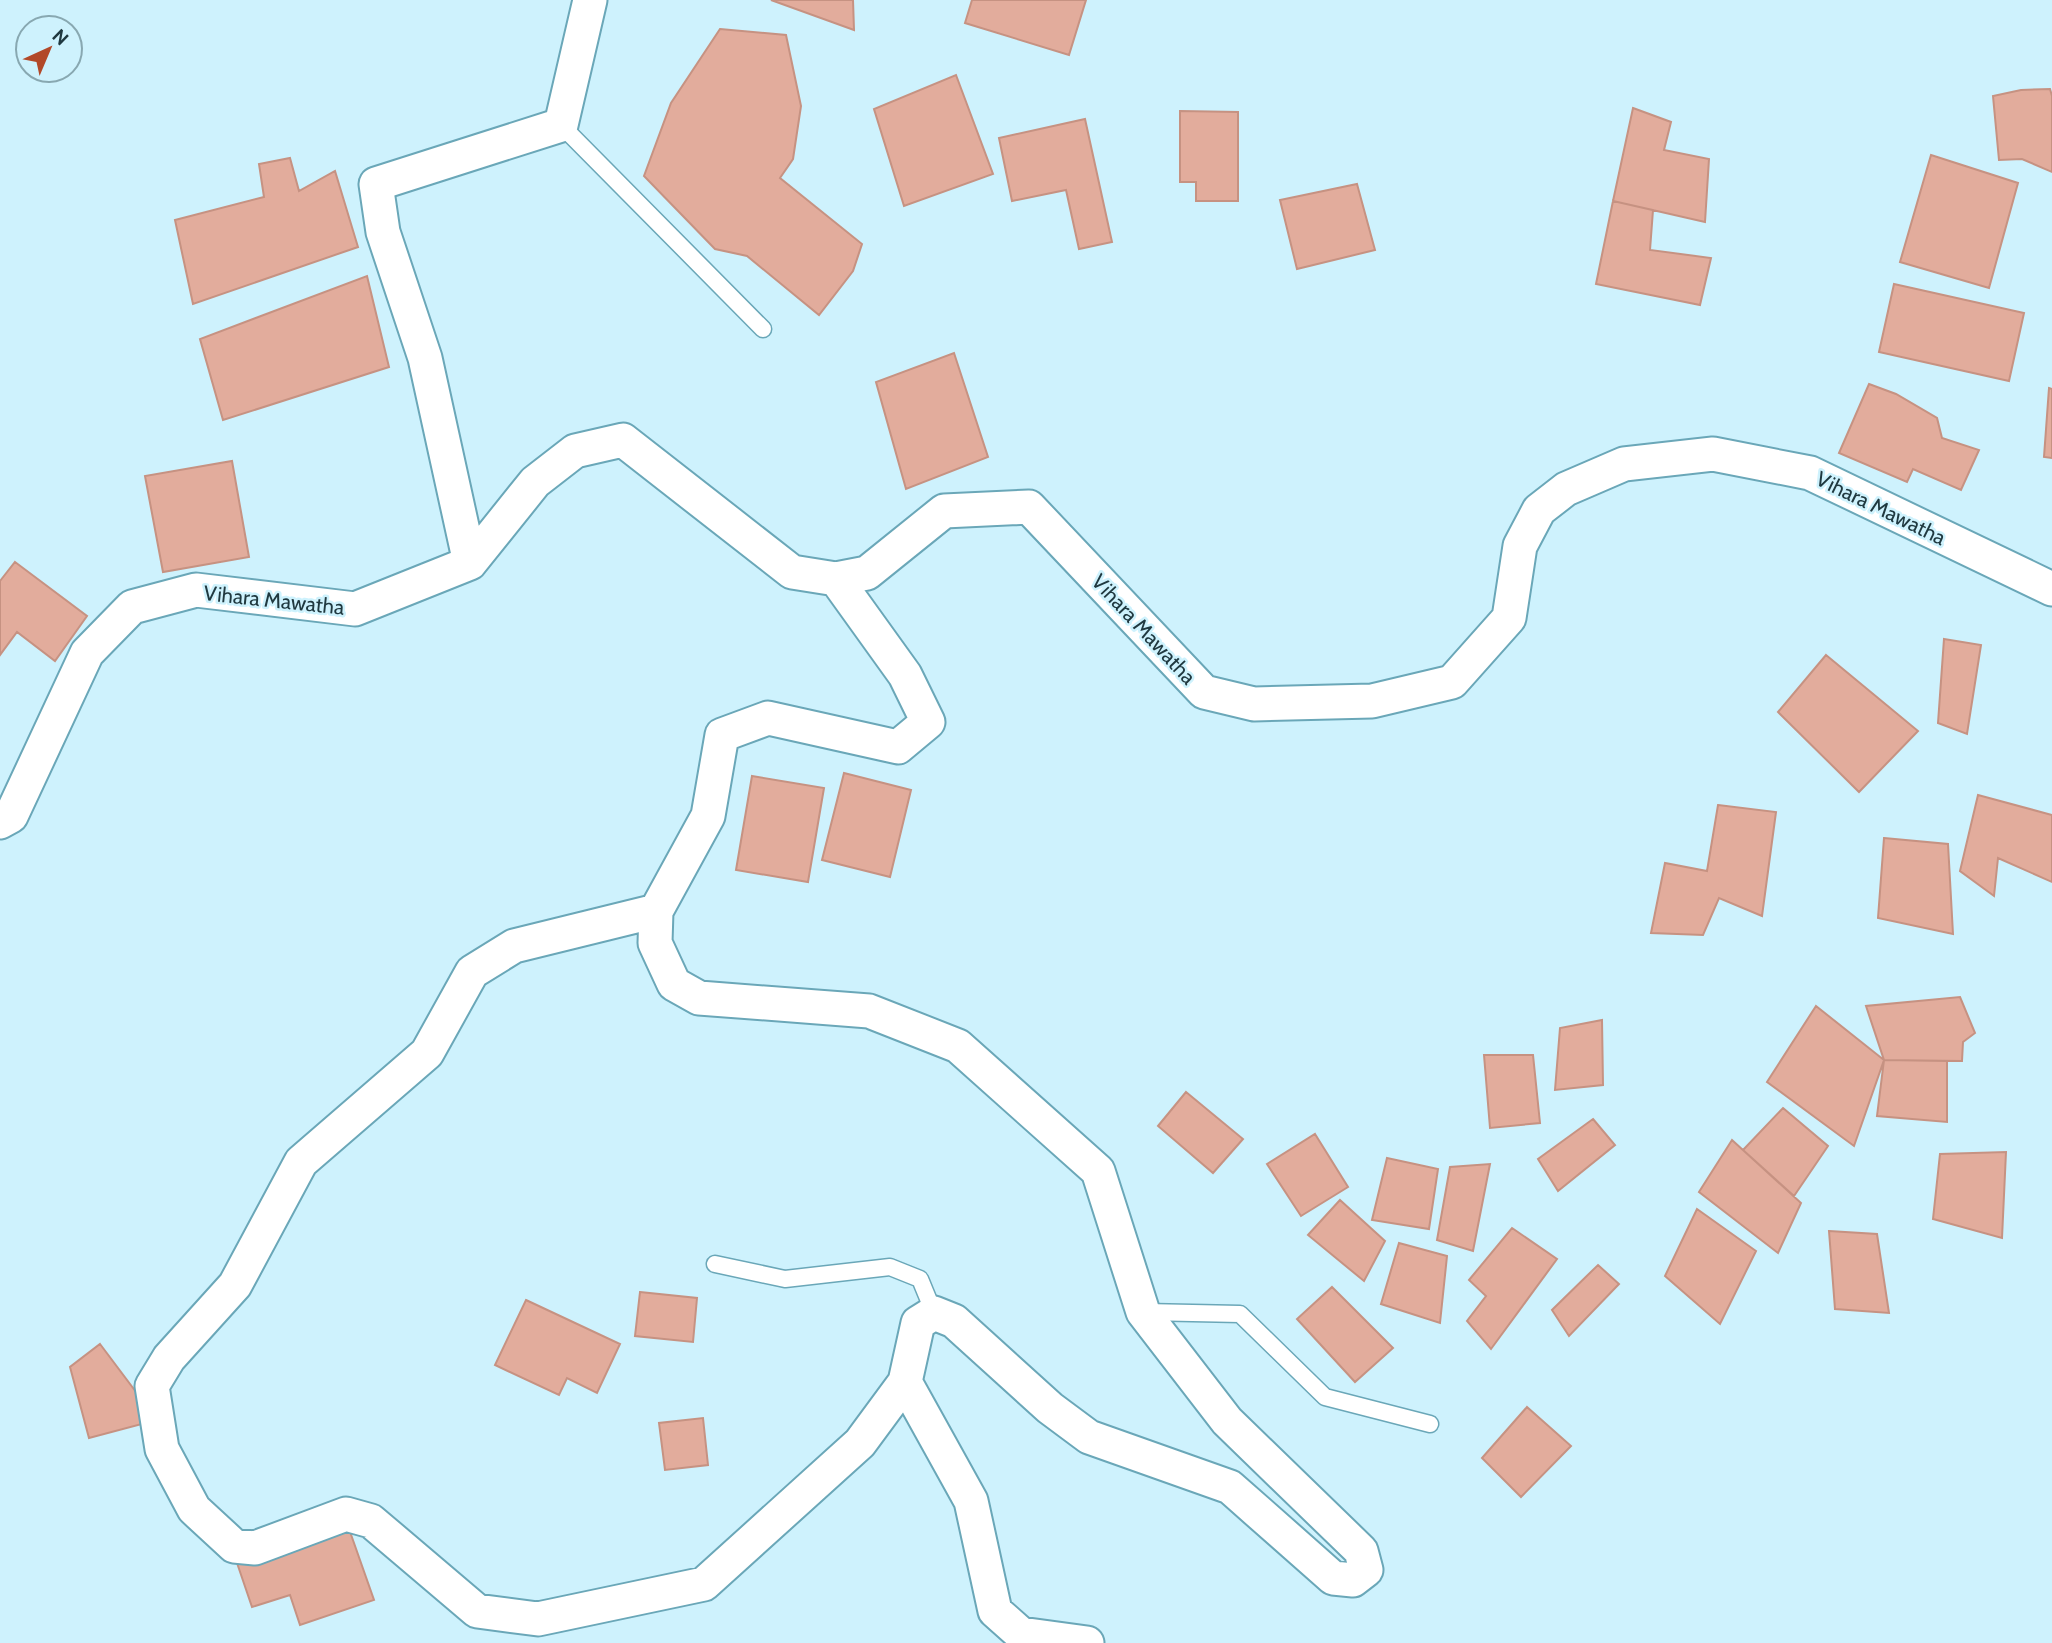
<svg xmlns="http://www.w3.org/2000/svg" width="2052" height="1643" font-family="Cabin,sans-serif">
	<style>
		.building { fill: #e2ac9c; stroke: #c69282; stroke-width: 2 }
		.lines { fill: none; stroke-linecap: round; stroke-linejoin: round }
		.lane-casing { stroke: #6aa7b8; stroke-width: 19 }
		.street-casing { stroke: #6aa7b8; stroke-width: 37 }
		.lane { stroke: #fff; stroke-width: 16 }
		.street { stroke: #fff; stroke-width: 33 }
		.labels { text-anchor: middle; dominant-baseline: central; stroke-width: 5; stroke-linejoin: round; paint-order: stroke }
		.street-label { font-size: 21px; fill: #203940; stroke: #cef2fd }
	</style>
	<rect width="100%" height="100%" fill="#cef2fd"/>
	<!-- building -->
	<path class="building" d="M771,0H853L854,30Z
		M972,0H1086L1069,55L965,23Z
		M720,29L786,35L801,106L793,159L780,178L862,244L853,271L819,315L747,256L715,249L644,176L671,103Z
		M956,75L993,174L904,206L874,109Z
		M2050,89L2052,96V172L2022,159L1999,160L1993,96L2021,90Z
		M1633,108L1671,122L1664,150L1709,159L1705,222L1613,201Z
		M1180,111L1238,112V201H1196V182H1180Z
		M1085,119L1112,242L1079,249L1066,190L1012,201L999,138Z
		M1931,155L2018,183L1989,288L1900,262Z
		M290,158L299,191L335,171L358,247L193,304L175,220L264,197L259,164Z
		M1357,184L1375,250L1297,269L1280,200Z
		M1613,201L1653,210L1650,250L1711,258L1700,305L1596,284Z
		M367,276L389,367L223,420L200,339Z
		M1894,284L2024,313L2009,381L1879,352Z
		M954,353L988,457L906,489L876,382Z
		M1869,384L1896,394L1937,418L1942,438L1979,450L1961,490L1913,469L1907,482L1839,453Z
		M2049,388L2052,389V458L2044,457Z
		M232,461L249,557L163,572L145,476Z
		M15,562L87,616L55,661L17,632L0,655V581Z
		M1944,639L1981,645L1967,734L1938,723Z
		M1826,655L1918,731L1859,792L1778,712Z
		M844,773L911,790L890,877L822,860Z
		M752,776L824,788L808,882L736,870Z
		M1978,795L2052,815V882L1998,858L1994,896L1960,871Z
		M1718,805L1776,812L1762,916L1719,898L1703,935L1651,933L1665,863L1707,871Z
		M1884,838L1948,844L1953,934L1878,918Z
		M1960,997L1975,1033L1963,1042L1962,1061L1884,1060L1866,1006Z
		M1816,1006L1884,1060L1854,1146L1767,1082Z
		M1602,1020L1603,1085L1555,1090L1560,1028Z
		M1484,1055H1533L1540,1123L1490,1128Z
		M1884,1060L1947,1061V1122L1877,1116Z
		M1186,1092L1243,1139L1213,1173L1158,1126Z
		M1783,1108L1828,1146L1794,1196L1743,1150Z
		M1593,1119L1615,1145L1558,1191L1538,1159Z
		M1315,1134L1348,1187L1301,1216L1267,1164Z
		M1732,1140L1801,1203L1778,1253L1699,1192Z
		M2006,1152L2002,1238L1933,1219L1940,1154Z
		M1387,1158L1438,1169L1429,1229L1372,1220Z
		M1490,1164L1473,1251L1437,1240L1450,1167Z
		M1340,1200L1385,1241L1364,1281L1308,1235Z
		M1697,1209L1756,1251L1720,1324L1665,1276Z
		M1512,1228L1557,1259L1491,1349L1467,1321L1486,1296L1469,1280Z
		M1829,1231L1877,1234L1889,1313L1835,1309Z
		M1399,1243L1447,1256L1440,1323L1381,1304Z
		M1598,1265L1619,1284L1569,1336L1552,1310Z
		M1332,1287L1393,1348L1355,1382L1297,1319Z
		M640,1292L697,1298L693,1342L635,1336Z
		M526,1300L620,1344L597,1393L567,1378L559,1395L495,1365Z
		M100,1344L157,1420L89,1438L70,1367Z
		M1527,1407L1571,1446L1521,1497L1482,1458Z
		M703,1418L708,1465L665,1470L659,1423Z
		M348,1526L374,1600L300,1625L290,1595L252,1607L237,1563Z"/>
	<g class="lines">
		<defs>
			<path id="lane" d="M561,125L763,329
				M715,1264L785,1279L890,1267L920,1279L934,1313
				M1145,1312L1240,1314L1325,1397L1430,1424"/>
			<path id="street" d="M470,563L425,358L383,232L376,184L561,125L590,0
				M836,579L905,675L928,722L898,747L768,718L722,735L708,816L656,911L655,943L674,984L699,998L869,1011L958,1046L1098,1171L1143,1312L1227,1421L1361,1551L1366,1570L1353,1580L1333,1578L1230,1487L1089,1437L1050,1408L954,1321L934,1313L918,1323L905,1382L971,1501L995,1611L1021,1634L1087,1643
				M0,822L11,816L87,653L132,607L196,590L355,609L470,563L535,482L575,451L623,440L792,572L836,579L867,573L944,511L1029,507L1204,692L1254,704L1372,701L1452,682L1509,618L1520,546L1539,510L1566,489L1624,464L1713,454L1810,473L2052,589
				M656,911L514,946L472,972L427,1053L301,1162L235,1285L169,1358L152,1386L162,1449L194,1509L234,1546L255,1548L346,1514L371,1521L477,1611L538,1619L704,1584L860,1443L905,1382"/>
		</defs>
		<!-- lane casing -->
		<use href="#lane" class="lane-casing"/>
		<!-- street casing -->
		<use href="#street" class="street-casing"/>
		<!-- lane -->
		<use href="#lane" class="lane"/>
		<!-- street -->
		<use href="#street" class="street"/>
	</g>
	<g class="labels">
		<!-- street labels -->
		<g class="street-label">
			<text transform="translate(1881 508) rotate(26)">Vihara Mawatha</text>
			<text transform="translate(274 600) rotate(6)">Vihara Mawatha</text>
			<text transform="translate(1144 629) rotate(47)">Vihara Mawatha</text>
		</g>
	</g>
	<!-- north arrow -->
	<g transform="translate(49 49) rotate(44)"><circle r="33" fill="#cef2fd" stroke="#88a8b1" stroke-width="2"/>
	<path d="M0-5L12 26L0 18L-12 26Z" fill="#b24929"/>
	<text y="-10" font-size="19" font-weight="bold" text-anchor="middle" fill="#203940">N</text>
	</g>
</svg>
